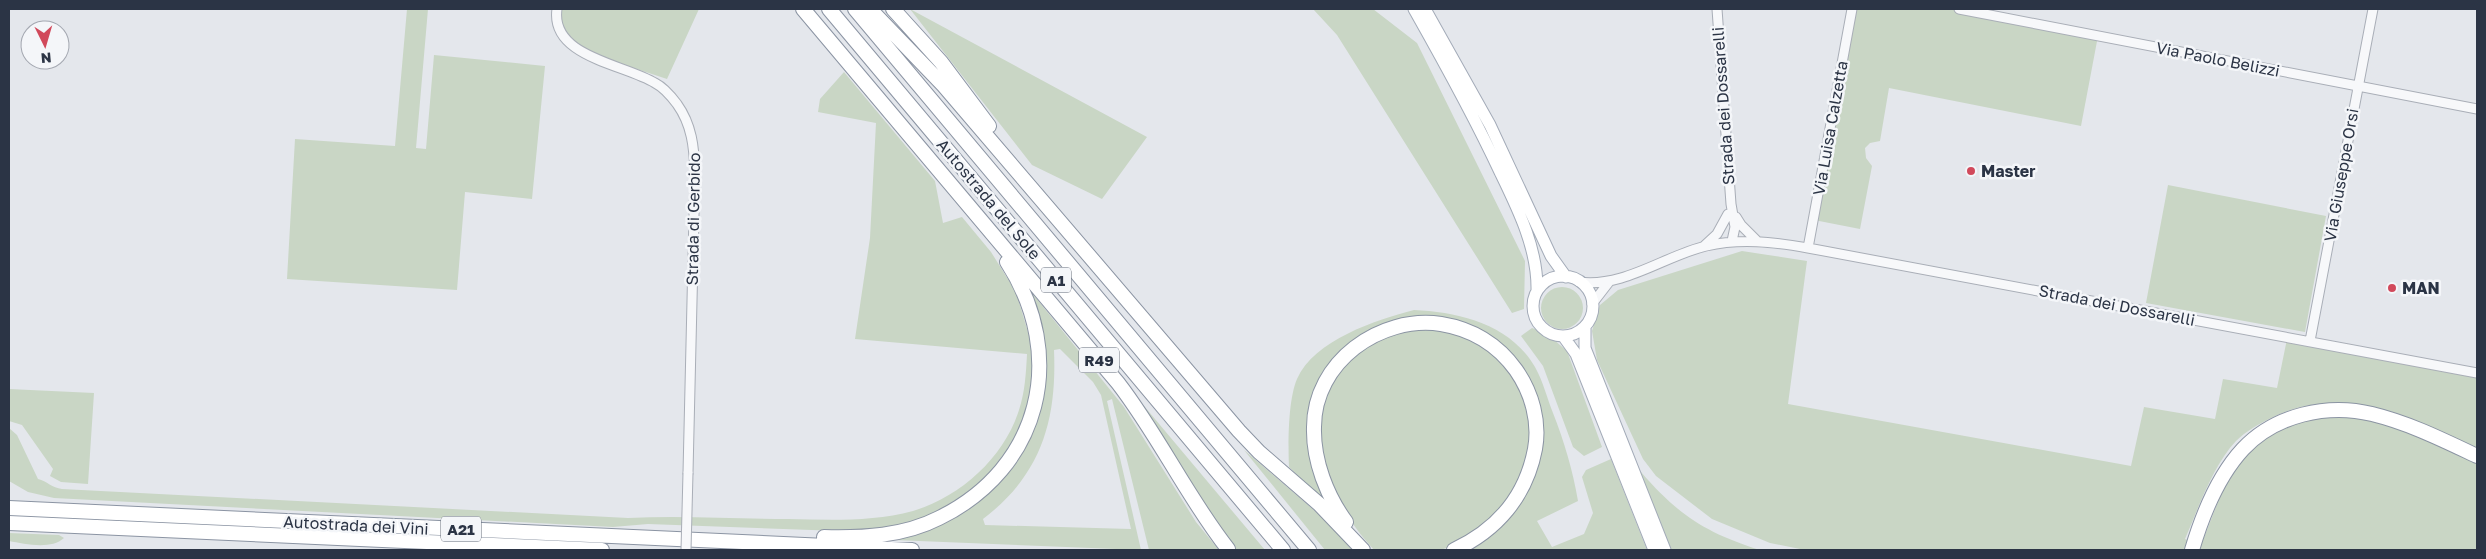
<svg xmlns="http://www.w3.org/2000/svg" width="2486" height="559" font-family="'Golos Text',sans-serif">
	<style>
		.green { fill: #c9d6c5; fill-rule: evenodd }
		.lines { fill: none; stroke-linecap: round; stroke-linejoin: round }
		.minor-casing { stroke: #a9aeb7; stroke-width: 11 }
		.major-casing { stroke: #a3abb8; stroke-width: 13 }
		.highway-casing { stroke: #8b94a3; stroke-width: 16 }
		.minor { stroke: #f7f8fa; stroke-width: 9 }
		.major { stroke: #fff; stroke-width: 11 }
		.highway { stroke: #fff; stroke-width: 14 }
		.minor-bridge-casing { stroke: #a9aeb7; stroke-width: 11; stroke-linecap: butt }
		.minor-bridge { stroke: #f7f8fa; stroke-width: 9 }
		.poi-dot { fill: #d1495b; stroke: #f4f6f9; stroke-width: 2 }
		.labels { text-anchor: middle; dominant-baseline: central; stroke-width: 5; stroke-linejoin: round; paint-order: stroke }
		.shield { fill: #f4f6f9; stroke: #676e7b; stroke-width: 1 }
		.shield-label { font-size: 15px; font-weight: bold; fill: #2b3445 }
		.street-label { font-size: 16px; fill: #2b3445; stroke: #f4f6f9 }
		.poi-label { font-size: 16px; font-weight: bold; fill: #2b3445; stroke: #f4f6f9; text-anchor: start }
	</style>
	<rect width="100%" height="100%" fill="#e4e7ec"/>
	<!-- green -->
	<path class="green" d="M407,9H428L416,148L426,149L434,55L545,66L532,199L465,192L457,290L287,279L295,139L395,146Z
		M557,9H699L667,79L579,50L566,41Z
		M910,9L1147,137L1102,199L1032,165Z
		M1313,9H1373L1417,43L1525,261L1524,309L1512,313L1337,35Z
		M1852,9H1964L2098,36L2081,126L1889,88L1880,141L1870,143L1865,148L1866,158L1872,166L1860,229L1814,220Z
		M844,72L935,181L943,223L962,217L991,252L1016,292L1033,349L1032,394L1011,451L983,483L948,508L908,524L879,528L840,531L648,524L613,527L54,498L28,492L9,481V428L17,435L38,479C47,481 52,488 62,489L628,518C682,515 735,519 788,519C829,520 872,522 913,511C960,497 1004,458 1019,410C1025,392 1026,373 1027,354L855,339L870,238L876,123L818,112L820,99Z
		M2168,185L2326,216L2305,332L2146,303Z
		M1742,251L1807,261L1788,404L2131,466L2144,407L2215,419L2223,379L2277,388L2287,339L2477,371V449C2413,419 2341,382 2271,418C2259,424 2246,431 2236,441C2213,465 2198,509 2185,539L2201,545L2227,479L2238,460L2267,434L2306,418L2347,416L2368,419L2421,437L2477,463V550H1805L1770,543L1712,519L1656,476L1643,459L1597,360L1592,331L1600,305L1618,290Z
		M1541 308a21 21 0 1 1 42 0a21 21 0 1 1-42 0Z
		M1032,293L1124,407L1196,522L1219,550H1149L1112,399L1107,401L1141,550L894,540L922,530L971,506L1039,409L1029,294ZM1060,349L1093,382L1101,395L1131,529L985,525L983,519C1041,475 1057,421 1054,350Z
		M1414,310C1459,312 1510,324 1535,367C1543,381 1547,398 1553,413C1564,441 1573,471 1578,501L1537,521L1552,547L1584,534L1593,513L1582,477L1586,470L1611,459L1647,550H1463L1537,467L1523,373L1441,320L1349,348L1307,428L1310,456L1325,497L1323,501L1289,467C1288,444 1288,400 1297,379C1314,340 1376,320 1414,310Z
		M1532,328L1546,333L1567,351L1602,447L1584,456L1573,447L1543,366L1521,336Z
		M1430,329C1460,335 1474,339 1498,359C1502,363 1508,367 1512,372C1523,389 1532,412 1532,433C1532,481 1487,540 1439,550C1419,554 1394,550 1374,550C1350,523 1342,509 1329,476C1326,468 1321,459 1320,451C1312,401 1342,353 1388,334C1401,329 1416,330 1430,329Z
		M9,389L94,393L88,484L61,482L50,476L53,469L22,425L9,421Z
		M1139,400L1265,550H1235C1197,504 1169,452 1139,400Z
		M1244,450L1335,528L1353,550H1325Z
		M1641,472C1678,515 1706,533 1760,550H1668L1638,473Z
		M9,533L59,535L64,538C51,550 25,544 9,541Z"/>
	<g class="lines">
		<defs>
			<path id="minor" d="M557,9C550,57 624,64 655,83C663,87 671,96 677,104C692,125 694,147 695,172L688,473
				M1717,9L1731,204L1735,227L1732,241
				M1959,9L2477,109
				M1736,217L1741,225L1757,241
				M1704,246L1717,234L1728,214
				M1808,248L1852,9
				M1579,282C1624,288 1664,256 1706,246C1741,238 1773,242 1808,248L2477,373
				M1592,304L1609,282
				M2310,341L2373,9"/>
			<path id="major" d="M1414,9C1444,62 1474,116 1500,172C1518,209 1538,249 1537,291
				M1425,9L1490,125L1551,256L1566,277
				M1533 306a30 30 0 1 1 60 0a30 30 0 1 1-60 0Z
				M1585,327V348L1665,550
				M1563,336L1576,354L1654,550"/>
			<path id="highway" d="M803,9L1118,383C1159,436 1187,497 1228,549
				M829,9L1283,550
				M855,9L1309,550
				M870,9L944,86L1239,431L1259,452L1319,504L1363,550
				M893,9L941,62L989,126
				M9,508L912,550
				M1346,522C1327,496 1313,461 1314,427C1314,362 1380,315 1441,324C1472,329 1498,345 1516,370C1532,393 1540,422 1535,449C1526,496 1497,530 1454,550
				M9,523L602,550
				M824,537C863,538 904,536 939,518C1041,468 1068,356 1007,262
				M2192,550C2202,516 2218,476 2243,449C2275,415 2327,403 2372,414C2409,423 2443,440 2477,456"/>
		</defs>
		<!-- minor casing -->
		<use href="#minor" class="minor-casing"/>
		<!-- major casing -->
		<use href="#major" class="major-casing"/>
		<!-- highway casing -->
		<use href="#highway" class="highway-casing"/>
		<!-- minor -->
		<use href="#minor" class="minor"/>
		<!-- major -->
		<use href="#major" class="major"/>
		<!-- highway -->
		<use href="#highway" class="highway"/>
		<defs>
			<path id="minor-bridge" d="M686,550L688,473"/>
		</defs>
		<!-- minor-bridge casing -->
		<use href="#minor-bridge" class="minor-bridge-casing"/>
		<!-- minor-bridge -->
		<use href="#minor-bridge" class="minor-bridge"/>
	</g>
	<!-- markers -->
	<g class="poi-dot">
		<circle cx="1971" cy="171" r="5"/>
		<circle cx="2392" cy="288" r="5"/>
	</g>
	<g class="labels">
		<!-- shield labels -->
		<g class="shield">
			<rect x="1041" y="267.5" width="30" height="25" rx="4"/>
			<rect x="1079" y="347.5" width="40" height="25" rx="4"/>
			<rect x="441" y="516.5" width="40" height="25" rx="4"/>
		</g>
		<g class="shield-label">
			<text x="1056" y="280">A1</text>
			<text x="1099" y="360">R49</text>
			<text x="461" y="529">A21</text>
		</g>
		<!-- street labels -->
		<g class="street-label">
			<text transform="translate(2218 59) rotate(11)">Via Paolo Belizzi</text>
			<text transform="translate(1723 106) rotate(-94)">Strada dei Dossarelli</text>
			<text transform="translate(1830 128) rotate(-80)">Via Luisa Calzetta</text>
			<text transform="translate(2341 175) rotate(-80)">Via Giuseppe Orsi</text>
			<text transform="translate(989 199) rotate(50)">Autostrada del Sole</text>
			<text transform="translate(693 219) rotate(-89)">Strada di Gerbido</text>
			<text transform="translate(2117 305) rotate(11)">Strada dei Dossarelli</text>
			<text transform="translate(356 525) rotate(3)">Autostrada dei Vini</text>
		</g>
		<!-- poi labels -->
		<g class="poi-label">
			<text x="1981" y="171">Master</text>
			<text x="2402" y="288">MAN</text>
		</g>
	</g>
	<!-- border -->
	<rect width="2486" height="559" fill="none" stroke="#2b3445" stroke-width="20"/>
	<!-- north arrow -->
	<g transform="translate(45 45) rotate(175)"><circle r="24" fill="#f4f6f9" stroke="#a4a8b1"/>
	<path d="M0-4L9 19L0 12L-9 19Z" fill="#d1495b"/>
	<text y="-8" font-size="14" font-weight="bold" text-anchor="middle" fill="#2b3445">N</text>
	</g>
</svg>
